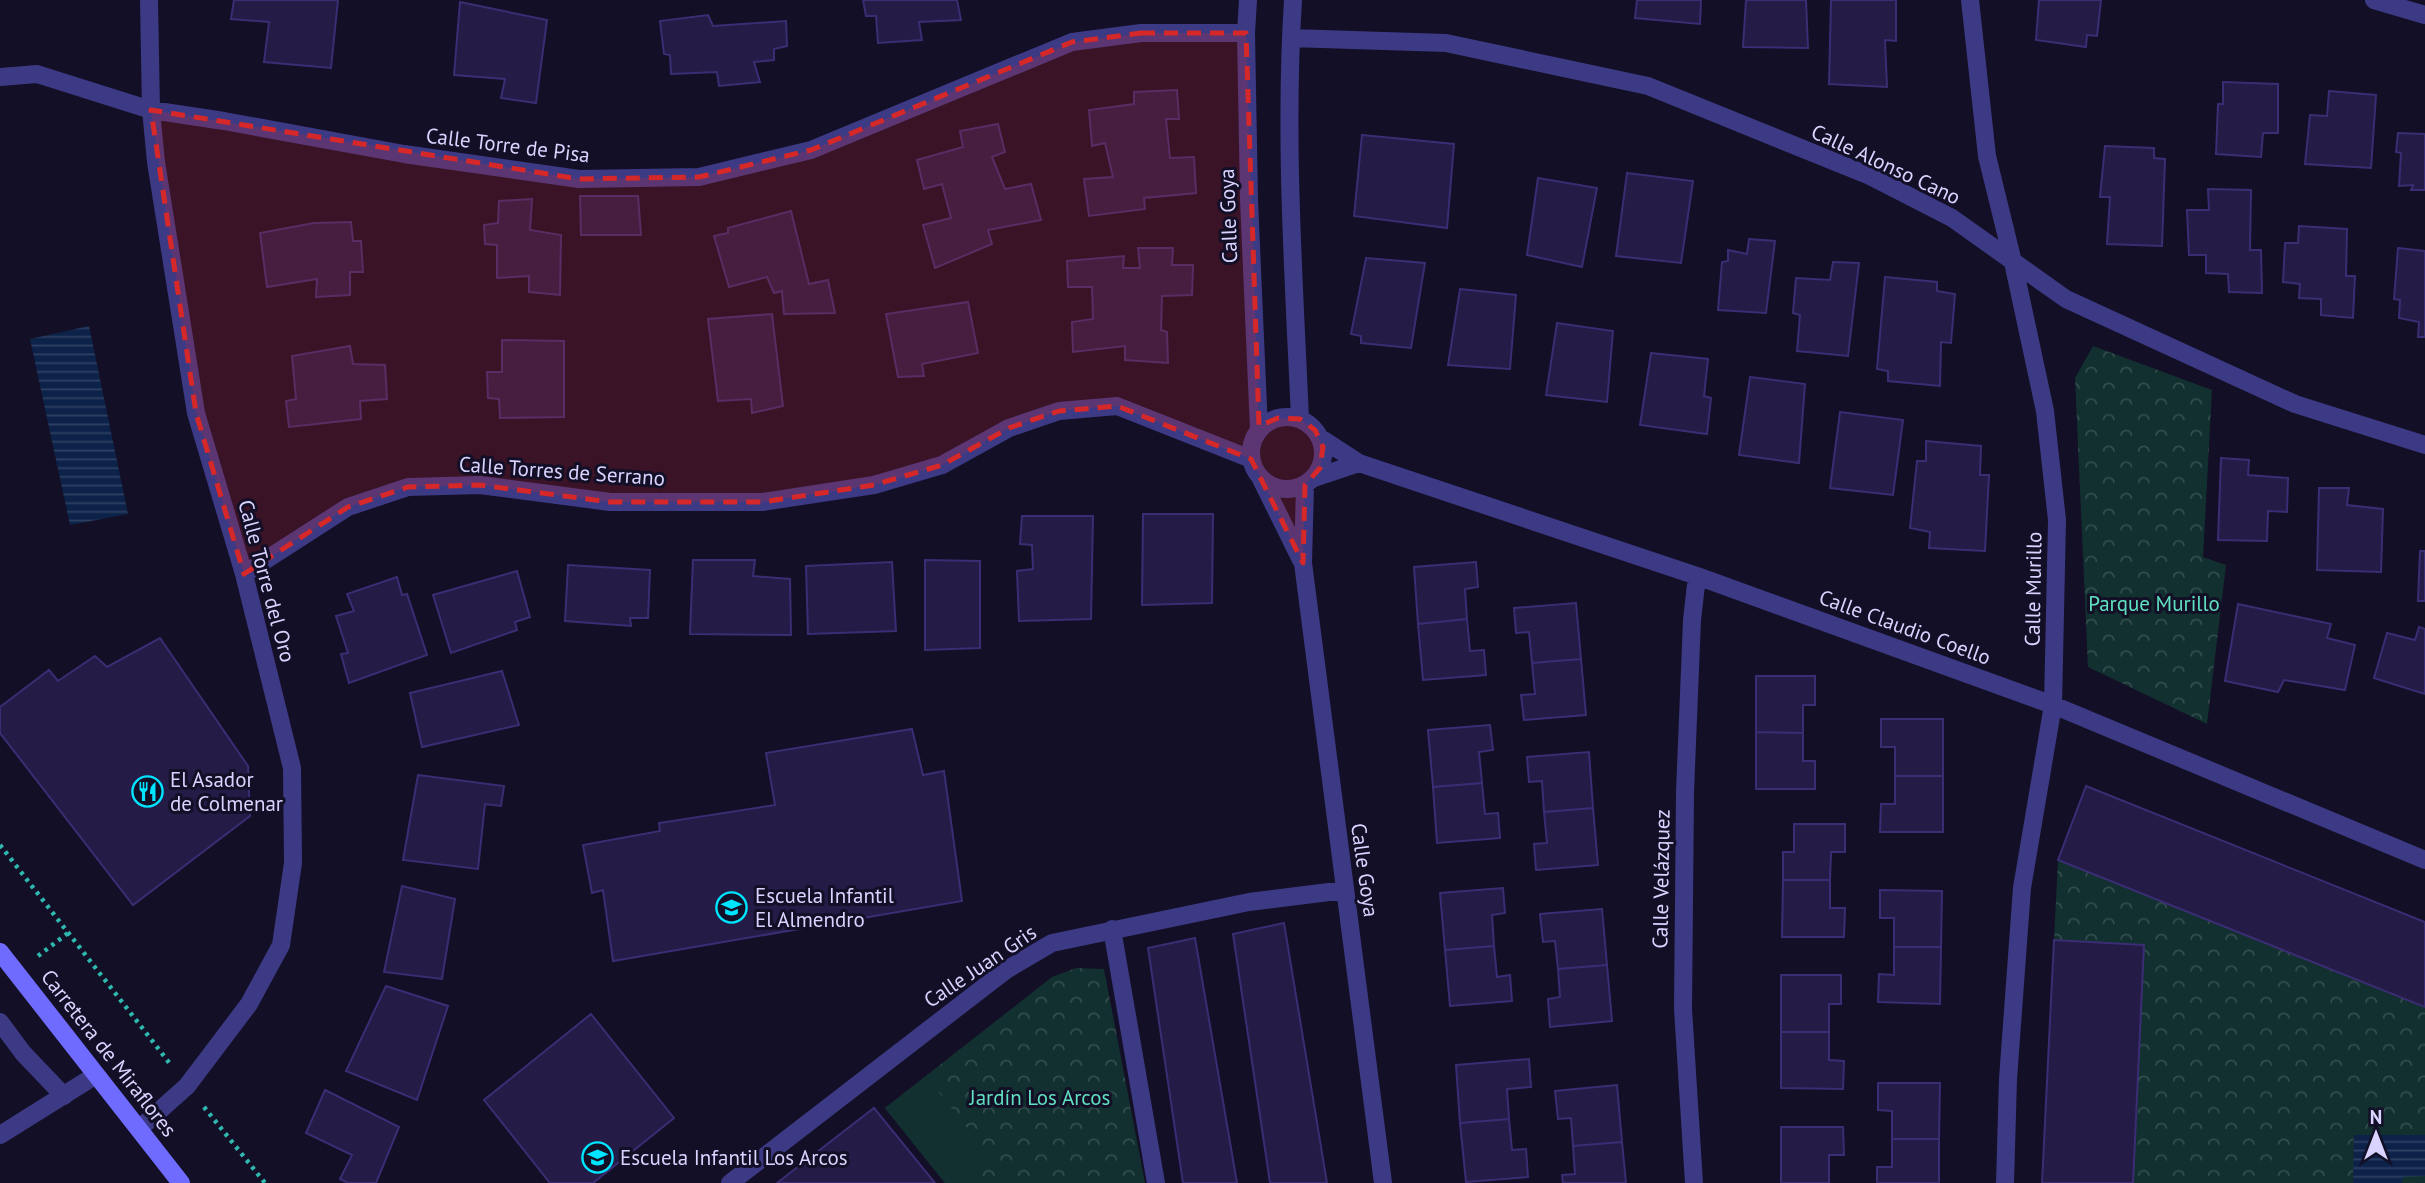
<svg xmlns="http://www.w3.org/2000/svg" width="2425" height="1183" font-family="'PT Sans',sans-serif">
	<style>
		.park { fill: url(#park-crowns) }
		.garden { fill: #12302f }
		.water { fill: url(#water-rules) }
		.building { fill: #241b47; stroke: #3b2d73; stroke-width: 2 }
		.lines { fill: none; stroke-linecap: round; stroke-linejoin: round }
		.path { stroke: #2fb8b0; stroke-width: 4.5; stroke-dasharray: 3.5 5; stroke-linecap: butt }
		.service { stroke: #3d3a85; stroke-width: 18 }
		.pedestrian { stroke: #3d3a85; stroke-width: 18 }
		.minor { stroke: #3d3a85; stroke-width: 18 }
		.secondary { stroke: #6f6bff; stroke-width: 18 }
		.marked { fill: #d62828; fill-opacity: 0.2; stroke: #d62828; stroke-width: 5; stroke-dasharray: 14 9; stroke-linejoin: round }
		.labels { text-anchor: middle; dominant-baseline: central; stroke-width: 6; stroke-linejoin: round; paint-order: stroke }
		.street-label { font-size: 21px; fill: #d9d4ff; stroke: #130f26 }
		.park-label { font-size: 21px; fill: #5fe0c0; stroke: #130f26 }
		.poi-label { font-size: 21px; fill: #d9d4ff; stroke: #130f26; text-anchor: start }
	</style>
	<defs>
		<pattern id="park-crowns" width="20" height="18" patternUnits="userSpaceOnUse" patternTransform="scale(1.75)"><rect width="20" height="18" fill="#12302f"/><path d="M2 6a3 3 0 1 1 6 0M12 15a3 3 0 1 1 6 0" fill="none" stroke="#344d4e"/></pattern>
		<pattern id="water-rules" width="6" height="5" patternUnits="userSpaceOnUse" patternTransform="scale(1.75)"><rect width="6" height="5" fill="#0c2248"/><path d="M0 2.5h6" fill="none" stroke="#2f4163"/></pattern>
	</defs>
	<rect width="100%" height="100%" fill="#130f26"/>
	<!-- park -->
	<path class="park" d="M2093,346L2212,390L2203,557L2226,565L2207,724L2088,667L2075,378Z
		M2058,860L2425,1007V1183H2133L2144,946L2054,940Z
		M1076,968L1104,969L1145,1183H945L885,1108L1052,977Z"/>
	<!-- garden -->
	<path class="garden" d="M926,1076L993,1161L965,1183H945L885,1108Z"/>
	<!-- water -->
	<path class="water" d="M89,326L128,514L70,525L30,339Z
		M2354,1135H2425V1176L2403,1177L2402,1183H2353Z"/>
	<!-- building -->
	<path class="building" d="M234,0H338L331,68L264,62L269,22L231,19Z
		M863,0H957L961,20L919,22L922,40L878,43L876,16H866Z
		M1637,0H1701L1700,24L1635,18Z
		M1746,0H1806L1808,48L1743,47Z
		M1831,0H1896V41L1885,40L1887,87L1829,84Z
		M2039,0H2101L2097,36L2087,35L2086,47L2036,40Z
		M460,2L547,20L536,103L501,98L505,79L454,75Z
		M708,15L713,26L786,21L787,46L774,49V60L754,62L760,82L719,86L717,72L671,74L670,55L664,54L660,21Z
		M2223,82L2278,84V133H2263L2261,157L2216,154L2218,104H2223Z
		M1177,90L1179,119H1166L1170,158L1194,157L1196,193L1144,198L1145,209L1089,216L1084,179L1113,177L1105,143L1092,146L1089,110L1134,104V92Z
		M2329,91L2376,95L2371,168L2305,164L2310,115L2327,116Z
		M998,124L1005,152L992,157L1005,189L1031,184L1041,220L988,230L992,244L935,268L923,225L951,218L942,184L924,189L917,160L963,147L960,131Z
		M2398,133L2425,134V190H2411L2413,185L2399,186L2401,153L2396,152Z
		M1362,135L1454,144L1447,228L1354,216Z
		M2105,146L2154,148V158L2165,159L2162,246L2107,244L2110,197H2100Z
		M1627,173L1693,181L1681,263L1616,256Z
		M1538,178L1597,188L1582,267L1527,255Z
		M2208,189L2251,190L2250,250H2261L2262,293L2229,292L2228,274L2206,273V255H2189L2187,210H2209Z
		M580,196H638L641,235H581Z
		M532,199L530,230L561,235L560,295L529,292V276L497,278V245L485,244L484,225L498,223L499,201Z
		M791,211L809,284L828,280L835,313L784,314L782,291L774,293L767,277L729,287L714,236L728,233V228Z
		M351,222L353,241H361L363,272H350V295L316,297L317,279L267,287L260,233L314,223Z
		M2299,226L2347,229L2346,276H2355L2353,318L2321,315V299L2299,298L2300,284L2283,282L2285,243H2298Z
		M1749,239L1775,241L1766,313L1718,310L1722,262L1728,261V250L1747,254Z
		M1138,248H1173L1172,265H1193L1192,295L1162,296L1161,330L1167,332L1168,363L1125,360V346L1073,352L1072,322L1093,319L1092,287H1068L1067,261L1124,256L1123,268H1140Z
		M2398,248L2425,251V337H2418L2419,322L2399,318L2400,300L2394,299Z
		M1366,258L1425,263L1411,348L1361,343V336L1351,334Z
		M1833,262L1859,263L1848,356L1797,351L1800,315L1793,313L1796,278L1830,280Z
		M1885,277L1937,282V291L1955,294L1951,343L1941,342L1940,386L1888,381V371L1877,369Z
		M1460,289L1516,295L1510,369L1448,365Z
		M968,302L978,353L922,364L924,376L898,377L886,314Z
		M772,314L783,406L752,413L751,399L718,401L708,319Z
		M1557,323L1613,331L1607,402L1546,395Z
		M502,340L564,341V417L500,418L499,399L488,398L487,372H502Z
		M350,346L353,364L385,365L387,399L360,401L361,419L289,427L286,401L296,399L292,356Z
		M1651,353L1708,359L1704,396L1711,398L1707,434L1640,425Z
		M1750,377L1805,384L1799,463L1739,455Z
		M1840,412L1903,420L1893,495L1830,488Z
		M1926,441L1981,446L1980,475H1989L1985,551L1929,548L1930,532L1910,528L1917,461H1926Z
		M2221,458L2249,460L2248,475L2288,478L2287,512L2268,511L2267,541L2218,540Z
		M2319,488H2349L2347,505L2383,509L2381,572L2317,570Z
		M1143,514H1213L1212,603L1142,605Z
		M1022,516H1093L1091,619L1019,621L1017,571L1033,569L1032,545L1020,544Z
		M2420,551H2425V601H2418Z
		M693,560H755L753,576L790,579L791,635L690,634Z
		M925,560L980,561V648L925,650Z
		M892,562L896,631L808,634L806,566Z
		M1476,562L1478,587L1465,589L1467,619L1418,624L1414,567Z
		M568,565L650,570L648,618H630L631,626L565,621Z
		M517,571L530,617L515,622L517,630L451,653L433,595Z
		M397,577L402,595L407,594L427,655L349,683L341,654L348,653L336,616L354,611L347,594Z
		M1576,603L1581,659L1532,663L1529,632L1516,633L1514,608Z
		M2238,604L2331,624L2327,638L2355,645L2345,690L2284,680L2278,692L2225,681Z
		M1467,619L1470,651L1484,650L1486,675L1423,680L1418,624Z
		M2419,627L2425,629V694L2374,678L2387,633L2415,640Z
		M160,638L248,766L250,816L133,905L0,733V707L49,670L58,681L95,656L107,667Z
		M1581,659L1586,715L1524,720L1521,695L1535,694L1532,663Z
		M502,671L519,725L422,747L410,693Z
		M1756,676H1815V705H1803V733L1756,732Z
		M1881,719H1943V776H1895V747H1881Z
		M1490,725L1493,750L1479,752L1482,783L1433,787L1428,730Z
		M912,729L923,775L944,771L962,901L613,961L603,890L592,893L583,845L660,831L659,823L775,805L766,753Z
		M1756,732L1803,733V761H1815V789H1756Z
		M1589,752L1593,808L1544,812L1542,781L1529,782L1527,757Z
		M418,775L504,786L501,806L485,804L478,869L403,860Z
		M1895,776H1943V832H1880L1881,804H1895Z
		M1482,783L1485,814L1498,813L1500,838L1437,843L1433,787Z
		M2086,786L2425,922V1007L2058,860Z
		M1593,808L1598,865L1536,870L1534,844L1547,843L1544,812Z
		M1794,824H1845V852H1831L1830,880H1783V852H1794Z
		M1783,880H1830V908H1845L1844,937H1782Z
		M402,886L455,899L442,979L384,972Z
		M1503,888L1505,913L1492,915L1494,946L1445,950L1440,893Z
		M1880,890L1942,891L1941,947H1894V918H1880Z
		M1602,909L1607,965L1558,969L1555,941L1543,942L1540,914Z
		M1284,923L1327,1183H1270L1233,934Z
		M1195,938L1237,1183H1183L1148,948Z
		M2054,940L2144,945L2133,1183H2042Z
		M1494,946L1497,977L1510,975L1512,1001L1450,1006L1445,950Z
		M1894,947H1941L1940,1004L1878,1002L1879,974L1894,975Z
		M1607,965L1612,1021L1550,1027L1548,999L1560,997L1558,969Z
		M1781,975H1841V1004H1829V1032H1781Z
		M386,986L448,1006L417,1100L346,1071Z
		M591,1014L674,1118L593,1183H550L484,1100Z
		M1781,1032H1829V1060L1844,1061L1843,1089L1781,1088Z
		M1529,1059L1531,1087L1507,1089L1509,1119L1460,1123L1456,1065Z
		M1878,1083H1940L1939,1139H1892V1111L1878,1110Z
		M1617,1085L1622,1142L1573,1146L1571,1118L1558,1119L1555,1091Z
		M325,1090L399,1127L376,1183H348L340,1179L352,1155L306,1133Z
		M874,1108L935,1183H777Z
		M1509,1119L1512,1150L1526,1149L1528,1177L1466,1182L1460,1123Z
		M1781,1127H1843L1844,1155H1829V1183H1781Z
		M1892,1139H1939V1183H1877V1167H1892Z
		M1622,1142L1626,1183H1563L1562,1175L1575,1174L1573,1146Z"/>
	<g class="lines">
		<!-- path -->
		<path class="path" d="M0,845L171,1065
			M38,956L68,933
			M204,1107L265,1183"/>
		<!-- service -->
		<path class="service" d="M0,1022L23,1053L64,1096"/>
		<!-- pedestrian -->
		<path class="pedestrian" d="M1112,929L1156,1183"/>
		<!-- minor -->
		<path class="minor" d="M1248,0L1246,33L1249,200L1259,430
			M1293,0C1284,139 1294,280 1300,419
			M1970,0L1987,156L2013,262L2045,411L2057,520L2053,705L2022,888L2008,1079L2005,1183
			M2374,0L2425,15
			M1291,38L1446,43L1648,86L1870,176L1952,218L2066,299L2295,404L2425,445
			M0,77L37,74L151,110L224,121L404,154L579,179L699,177L811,150L1072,42L1141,33H1246
			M1251 453a36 36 0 1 1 72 0a36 36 0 1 1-72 0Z
			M1319,437L1359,463L1697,576L2053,705L2425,860
			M1314,478L1359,463
			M1261,479L1301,560
			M1305,485L1303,563L1383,1183
			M244,574L348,507L408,487L480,485L610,502H762L874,485L942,465L1009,428L1059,411L1117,406L1251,459
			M140,1128L187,1086L249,1004L281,945L293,863L292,768L244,574L196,413L156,162L151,110L149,0
			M0,1135L96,1075
			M730,1183L1006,970L1052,943L1249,902L1345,890
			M1694,1183L1683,1009L1685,792L1692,620L1697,576"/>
		<!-- secondary -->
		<path class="secondary" d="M0,952L181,1183"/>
	</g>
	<!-- marked area -->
	<path class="marked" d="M1141,33H1246L1259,426L1278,418L1300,419L1315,430L1323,447L1320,468L1305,485L1303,563L1251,459L1117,406L1059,411L1009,428L942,465L874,485L762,502H610L480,485L408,487L348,507L244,574L196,413L151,110L579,179L699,177L811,150L1072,42Z"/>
	<!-- icons -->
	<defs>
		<symbol id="restaurant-ring" viewBox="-11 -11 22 22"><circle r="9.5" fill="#130f26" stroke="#00e5ff" stroke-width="1.5"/><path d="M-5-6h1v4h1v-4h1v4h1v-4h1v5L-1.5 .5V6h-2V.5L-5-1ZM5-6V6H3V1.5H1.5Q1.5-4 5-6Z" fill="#00e5ff"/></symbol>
		<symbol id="school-ring" viewBox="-11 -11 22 22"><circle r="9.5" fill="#130f26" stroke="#00e5ff" stroke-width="1.5"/><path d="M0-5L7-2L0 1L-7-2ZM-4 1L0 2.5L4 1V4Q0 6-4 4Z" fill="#00e5ff"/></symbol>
	</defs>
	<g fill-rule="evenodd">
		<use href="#restaurant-ring" x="130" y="774" width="35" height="35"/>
		<use href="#school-ring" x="714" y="890" width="35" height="35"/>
		<use href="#school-ring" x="580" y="1140" width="35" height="35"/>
	</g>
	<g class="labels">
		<!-- street labels -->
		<g class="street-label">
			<text transform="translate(508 145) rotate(7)">Calle Torre de Pisa</text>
			<text transform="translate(1886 164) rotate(25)">Calle Alonso Cano</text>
			<text transform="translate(1228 216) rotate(-92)">Calle Goya</text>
			<text transform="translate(562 471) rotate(4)">Calle Torres de Serrano</text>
			<text transform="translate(267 581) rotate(75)">Calle Torre del Oro</text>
			<text transform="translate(2033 589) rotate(-89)">Calle Murillo</text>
			<text transform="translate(1905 627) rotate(20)">Calle Claudio Coello</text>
			<text transform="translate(1365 870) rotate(82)">Calle Goya</text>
			<text transform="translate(1661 879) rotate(-89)">Calle Velázquez</text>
			<text transform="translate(980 966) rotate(-34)">Calle Juan Gris</text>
			<text transform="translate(109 1053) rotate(52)">Carretera de Miraflores</text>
		</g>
		<!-- park labels -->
		<g class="park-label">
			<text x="2154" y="603">Parque Murillo</text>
			<text x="1040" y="1097">Jardín Los Arcos</text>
		</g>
		<!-- poi labels -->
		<g class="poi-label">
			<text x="170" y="779">El Asador<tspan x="170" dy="24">de Colmenar</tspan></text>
			<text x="755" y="895">Escuela Infantil<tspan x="755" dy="24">El Almendro</tspan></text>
			<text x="620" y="1157">Escuela Infantil Los Arcos</text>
		</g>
	</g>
	<!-- north arrow -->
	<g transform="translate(2376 1134)" stroke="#130f26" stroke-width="5" paint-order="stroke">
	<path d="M0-5L12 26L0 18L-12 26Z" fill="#d9d4ff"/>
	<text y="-10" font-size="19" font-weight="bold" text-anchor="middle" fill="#d9d4ff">N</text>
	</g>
</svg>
